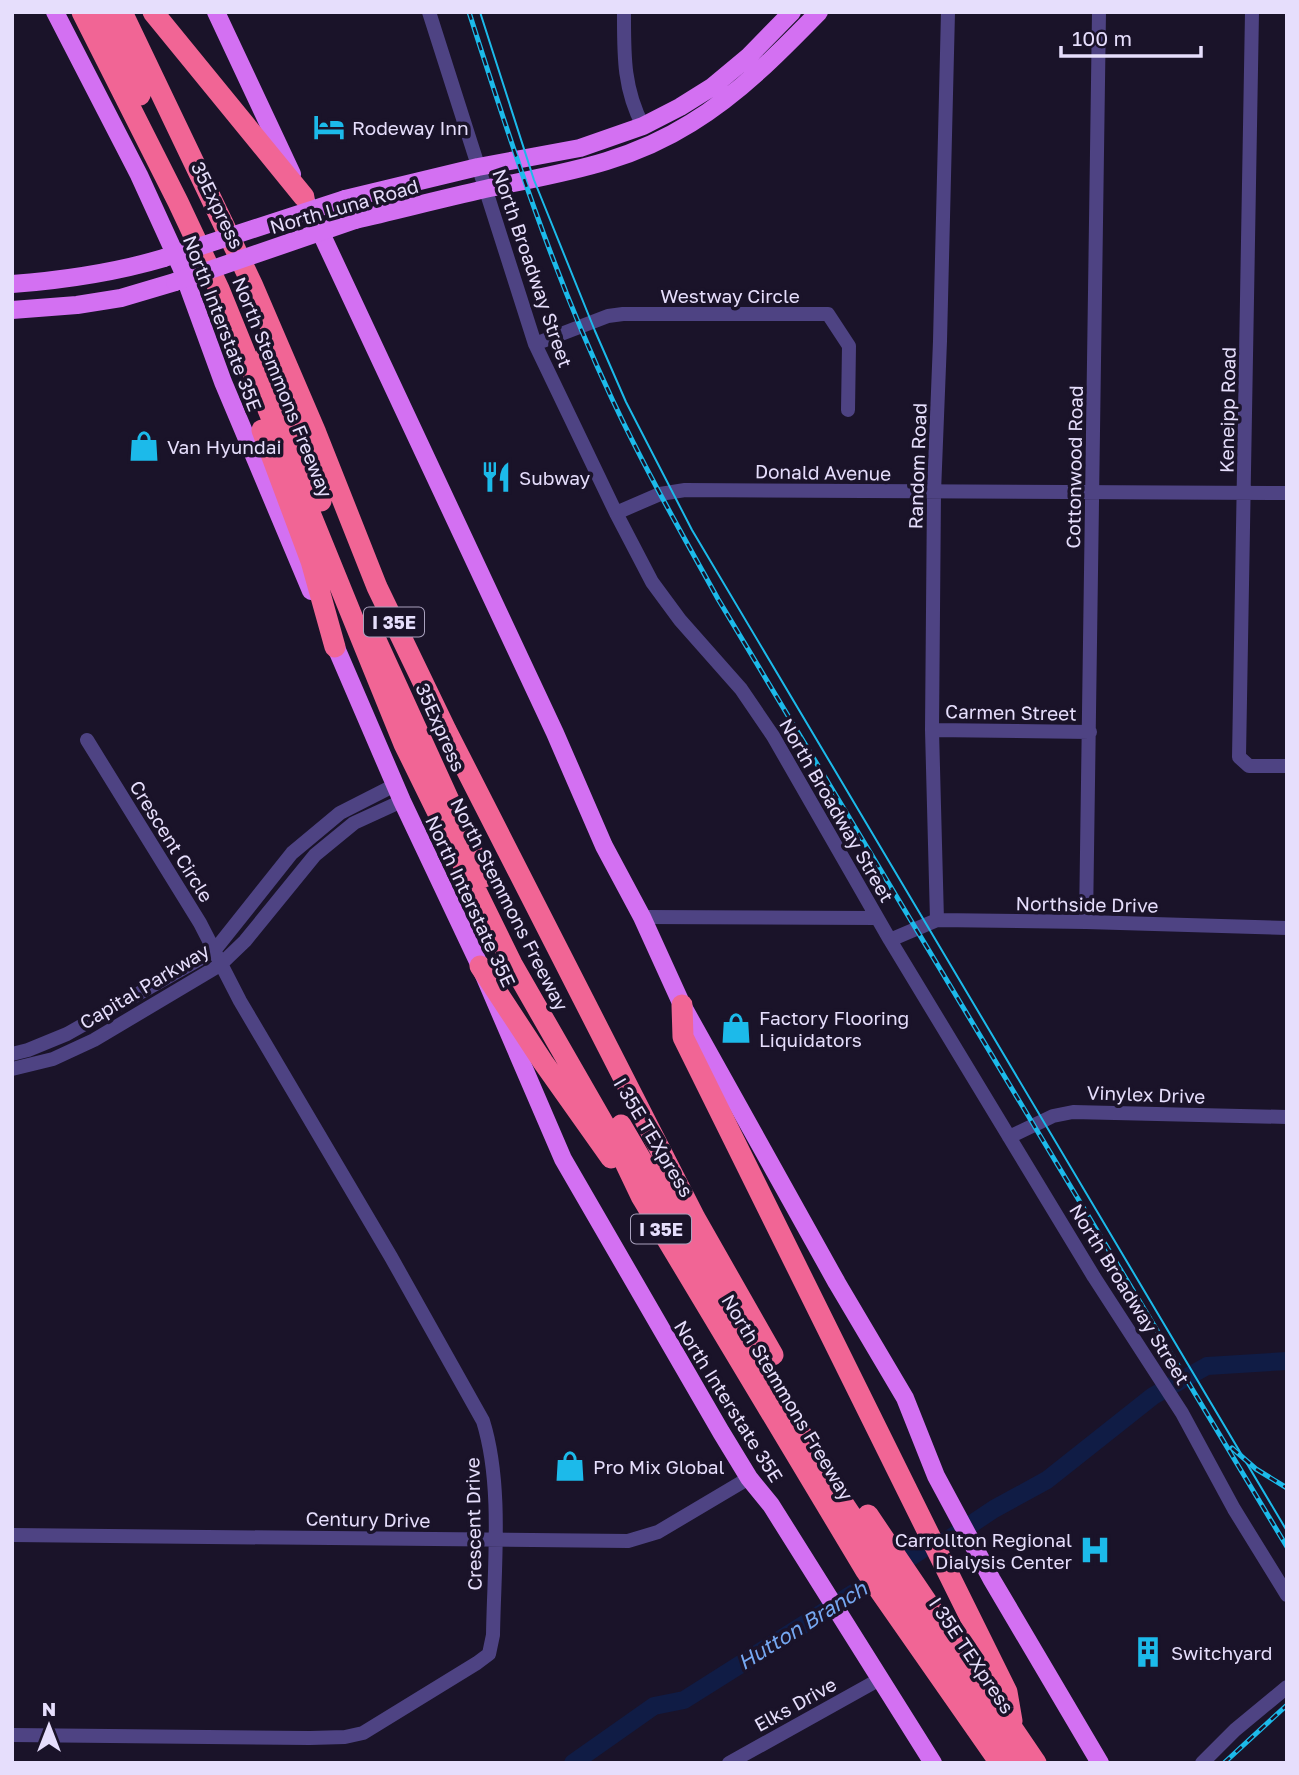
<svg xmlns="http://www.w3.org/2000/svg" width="1299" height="1775" font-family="'Golos Text',sans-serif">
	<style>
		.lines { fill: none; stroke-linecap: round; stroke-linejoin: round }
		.river { stroke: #101c45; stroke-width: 18 }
		.minor { stroke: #4e4383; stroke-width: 14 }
		.major { stroke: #d370f2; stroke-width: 18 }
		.highway { stroke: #f16595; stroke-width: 21 }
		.tram { stroke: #1cbaea; stroke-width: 2 }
		.rail-casing { stroke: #1cbaea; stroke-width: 5 }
		.rail { stroke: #1a1329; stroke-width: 2.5; stroke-dasharray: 8; stroke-linecap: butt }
		.major-bridge { stroke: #d370f2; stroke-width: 18 }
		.labels { text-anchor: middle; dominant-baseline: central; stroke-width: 7; stroke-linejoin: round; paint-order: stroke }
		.shield { fill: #1a1329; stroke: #a9a1bd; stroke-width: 2 }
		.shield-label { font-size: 18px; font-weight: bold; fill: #e6defc }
		.poi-label { font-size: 19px; fill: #e6defc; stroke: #1a1329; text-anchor: start }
		.street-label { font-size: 19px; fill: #e6defc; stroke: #1a1329 }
		.water-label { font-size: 21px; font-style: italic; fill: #76a8f2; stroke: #1a1329 }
	</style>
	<rect width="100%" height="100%" fill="#1a1329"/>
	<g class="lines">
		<!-- river -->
		<path class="river" d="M573,1763L654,1706L684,1700L928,1546L940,1545L994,1509L1047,1480L1153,1396L1207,1366L1287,1361"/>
		<!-- minor -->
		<path class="minor" d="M429,12L535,344L616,513L652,582L680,620L741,689L773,736L890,940L1094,1277L1182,1413L1234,1509L1287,1595
			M624,12C624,54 623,88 643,126
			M1252,12L1239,757L1249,766H1287
			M535,344L608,316L623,314H828L849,346L848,410
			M616,513L660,494L685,490L1287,493
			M932,730L1090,732
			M642,917L876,918
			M937,920L932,730L934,492L940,341L948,12
			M1086,922L1099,12
			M890,940L937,920L1086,922L1287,928
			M12,1054L28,1050L67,1034L214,951L292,853L340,813L395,785
			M12,1069L53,1059L94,1040L220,965L245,941L315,855L354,823L402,801
			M1009,1137L1053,1116L1073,1112L1287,1117
			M12,1535L628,1541L658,1532L749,1478
			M12,1735L310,1738L345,1737L363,1733L477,1663L489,1654L493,1635C494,1568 503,1485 483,1421L391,1257L240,1001L200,923L87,740
			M729,1763L880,1679
			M1202,1763L1235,1730L1287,1687"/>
		<!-- major -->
		<path class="major" d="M55,12L139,175L181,267L223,382L311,591
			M216,12L292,174
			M305,199L555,733L604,846L642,917L682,1005L837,1283L905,1398L936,1476L992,1580L1100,1763
			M345,199L478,167L580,148L643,126L680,107L712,87L748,57L792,12
			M355,220C398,210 441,199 485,189C559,173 624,165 691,123C740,93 779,53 819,12
			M12,284C65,280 113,273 164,258
			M12,310L77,305L121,298L175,282
			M331,636L402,801L480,966L563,1159L721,1432L749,1478L771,1505L933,1763"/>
		<!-- highway -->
		<path class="highway" d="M82,12L178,202L219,289L404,744L512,964L620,1152L641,1196L866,1571L1000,1763
			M99,12L140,95
			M122,12L252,284L316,433L377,587L446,730L695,1218L773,1355
			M153,12L304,197
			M263,359L321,501
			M262,430L311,561L335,647
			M371,629L484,877
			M480,966L543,1062L611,1158
			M682,1005L683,1037L1007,1692L1012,1721
			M621,1125L831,1485L1016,1763
			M868,1515L1036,1763"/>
		<!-- tram -->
		<path class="tram" d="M480,12L534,180L595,331L626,402L692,530L1287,1531"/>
		<defs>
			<path id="rail" d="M469,12C511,144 554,276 613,401C645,469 682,534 718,599L1287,1547
				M1232,1448L1256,1469L1287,1488
				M1224,1763L1287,1705"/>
		</defs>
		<!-- rail casing -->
		<use href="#rail" class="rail-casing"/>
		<!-- rail -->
		<use href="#rail" class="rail"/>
		<!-- major-bridge -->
		<path class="major-bridge" d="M164,258L345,199
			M175,282L355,220"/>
	</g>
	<!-- icons -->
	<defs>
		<symbol id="hotel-bare" viewBox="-9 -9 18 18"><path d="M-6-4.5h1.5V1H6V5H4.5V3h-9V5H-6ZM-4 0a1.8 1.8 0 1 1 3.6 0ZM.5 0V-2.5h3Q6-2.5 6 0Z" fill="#1cbaea" stroke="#1a1329" stroke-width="2.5" paint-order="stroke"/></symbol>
		<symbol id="shop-bare" viewBox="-9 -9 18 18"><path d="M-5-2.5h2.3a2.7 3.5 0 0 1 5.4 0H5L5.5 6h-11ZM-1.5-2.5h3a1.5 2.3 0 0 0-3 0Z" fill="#1cbaea" stroke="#1a1329" stroke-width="2.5" paint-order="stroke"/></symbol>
		<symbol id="restaurant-bare" viewBox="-9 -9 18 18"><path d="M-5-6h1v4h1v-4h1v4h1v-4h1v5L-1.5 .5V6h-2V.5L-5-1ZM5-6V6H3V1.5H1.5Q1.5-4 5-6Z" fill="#1cbaea" stroke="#1a1329" stroke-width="2.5" paint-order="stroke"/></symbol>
		<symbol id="hospital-bare" viewBox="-9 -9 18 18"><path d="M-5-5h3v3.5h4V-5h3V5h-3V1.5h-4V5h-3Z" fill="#1cbaea" stroke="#1a1329" stroke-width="2.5" paint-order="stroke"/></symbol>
		<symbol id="building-bare" viewBox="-9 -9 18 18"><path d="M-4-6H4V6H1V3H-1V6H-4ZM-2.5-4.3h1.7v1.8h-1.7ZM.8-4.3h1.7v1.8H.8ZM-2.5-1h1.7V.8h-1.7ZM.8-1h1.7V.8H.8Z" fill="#1cbaea" stroke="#1a1329" stroke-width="2.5" paint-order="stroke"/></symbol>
	</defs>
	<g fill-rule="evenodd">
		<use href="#hotel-bare" x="307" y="105" width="44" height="44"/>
		<use href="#shop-bare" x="122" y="424" width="44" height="44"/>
		<use href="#restaurant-bare" x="474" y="455" width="44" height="44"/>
		<use href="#shop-bare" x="714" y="1006" width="44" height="44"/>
		<use href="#shop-bare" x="548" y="1444" width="44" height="44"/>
		<use href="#hospital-bare" x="1073" y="1528" width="44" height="44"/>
		<use href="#building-bare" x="1126" y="1630" width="44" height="44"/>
	</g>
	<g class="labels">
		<!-- shield labels -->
		<g class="shield">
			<rect x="364" y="607.5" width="60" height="29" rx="5"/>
			<rect x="631" y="1214.5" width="60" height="29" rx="5"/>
		</g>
		<g class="shield-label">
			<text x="394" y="622">I 35E</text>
			<text x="661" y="1229">I 35E</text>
		</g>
		<!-- poi labels -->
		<g class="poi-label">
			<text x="352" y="127">Rodeway Inn</text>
			<text x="167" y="446">Van Hyundai</text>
			<text x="519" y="477">Subway</text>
			<text x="759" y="1017">Factory Flooring<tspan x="759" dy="22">Liquidators</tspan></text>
			<text x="593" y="1466">Pro Mix Global</text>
			<text x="1072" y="1539" text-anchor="end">Carrollton Regional<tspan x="1072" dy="22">Dialysis Center</tspan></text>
			<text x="1171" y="1652">Switchyard</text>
		</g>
		<!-- street labels -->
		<g class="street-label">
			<text transform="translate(218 205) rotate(64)">35Express</text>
			<text transform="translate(344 206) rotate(-16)">North Luna Road</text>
			<text transform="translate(533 268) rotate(71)">North Broadway Street</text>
			<text x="730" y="295">Westway Circle</text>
			<text transform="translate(223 323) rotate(69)">North Interstate 35E</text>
			<text transform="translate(283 387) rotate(68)">North Stemmons Freeway</text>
			<text transform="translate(1227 410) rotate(-89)">Keneipp Road</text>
			<text transform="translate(917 466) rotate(-88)">Random Road</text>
			<text transform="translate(1074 467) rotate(-89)">Cottonwood Road</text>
			<text transform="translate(823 472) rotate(1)">Donald Avenue</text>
			<text transform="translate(1011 712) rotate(1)">Carmen Street</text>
			<text transform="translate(441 727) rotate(66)">35Express</text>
			<text transform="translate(837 810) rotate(60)">North Broadway Street</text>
			<text transform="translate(172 841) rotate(58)">Crescent Circle</text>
			<text transform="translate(471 901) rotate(65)">North Interstate 35E</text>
			<text transform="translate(510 904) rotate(63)">North Stemmons Freeway</text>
			<text transform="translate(1087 904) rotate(1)">Northside Drive</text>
			<text transform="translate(144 986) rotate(-31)">Capital Parkway</text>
			<text transform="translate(1146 1094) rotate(2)">Vinylex Drive</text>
			<text transform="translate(654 1137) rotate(59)">I 35E TEXpress</text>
			<text transform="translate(1130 1294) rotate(58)">North Broadway Street</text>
			<text transform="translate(788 1397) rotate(59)">North Stemmons Freeway</text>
			<text transform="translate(729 1401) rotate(58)">North Interstate 35E</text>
			<text transform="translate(368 1519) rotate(1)">Century Drive</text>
			<text transform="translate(473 1524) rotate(-91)">Crescent Drive</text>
			<text transform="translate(972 1655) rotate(56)">I 35E TEXpress</text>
			<text transform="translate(795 1704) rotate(-29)">Elks Drive</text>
		</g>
		<!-- water labels -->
		<g class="water-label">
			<text transform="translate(802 1625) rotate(-32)">Hutton Branch</text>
		</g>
	</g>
	<!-- border -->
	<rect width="1299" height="1775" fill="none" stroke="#e6defc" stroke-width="28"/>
	<!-- north arrow -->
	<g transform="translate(49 1726)" stroke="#1a1329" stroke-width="5" paint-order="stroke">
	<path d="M0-5L12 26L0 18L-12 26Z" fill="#e6defc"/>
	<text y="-10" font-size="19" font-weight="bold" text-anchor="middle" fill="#e6defc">N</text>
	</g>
	<!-- scale -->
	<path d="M1061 46v10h140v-10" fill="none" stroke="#e6defc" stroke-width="3.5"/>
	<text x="1072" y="46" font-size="21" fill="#e6defc" stroke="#1a1329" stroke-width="5" paint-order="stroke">100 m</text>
</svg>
